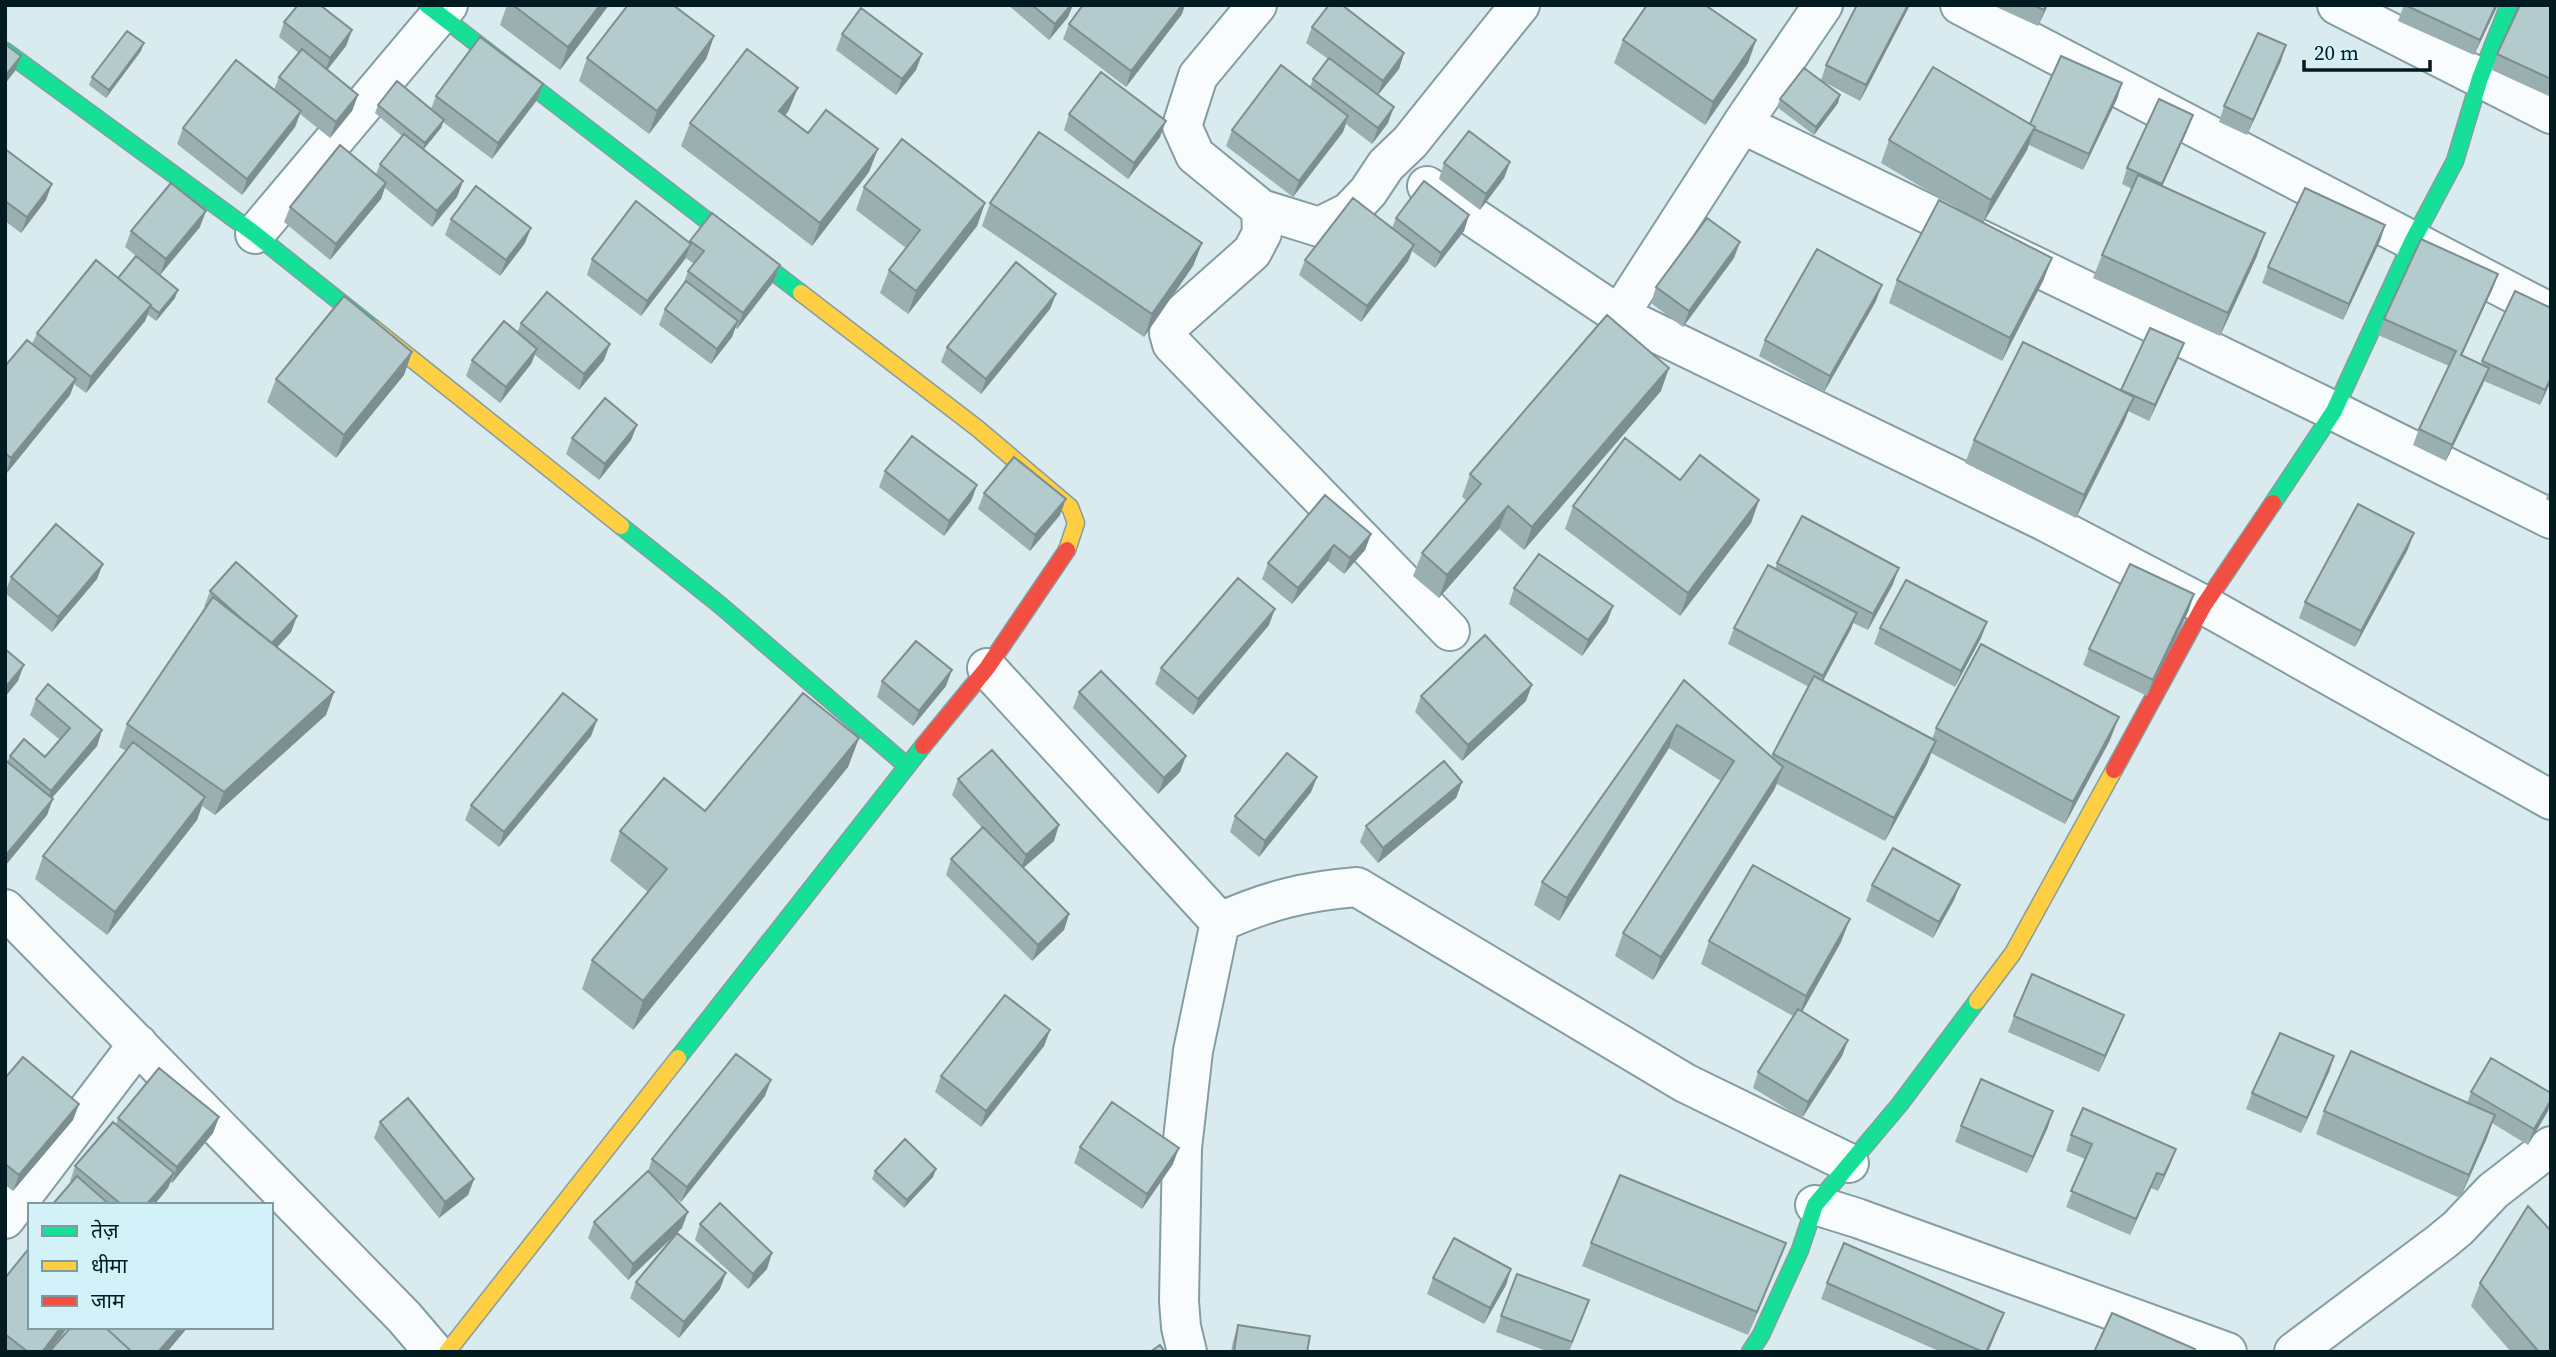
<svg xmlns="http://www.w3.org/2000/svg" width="2556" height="1357" font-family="'Source Serif 4','Noto Sans Devanagari',serif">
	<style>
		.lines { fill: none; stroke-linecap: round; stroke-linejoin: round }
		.street-casing { stroke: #849da2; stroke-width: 42 }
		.fast-casing { stroke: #849da2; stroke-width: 19 }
		.slow-casing { stroke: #849da2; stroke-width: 19 }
		.jam-casing { stroke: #849da2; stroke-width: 19 }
		.street { stroke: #f9fcfd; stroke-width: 38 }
		.fast { stroke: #16e098; stroke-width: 16 }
		.slow { stroke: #ffcf43; stroke-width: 16 }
		.jam { stroke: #f24e42; stroke-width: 16 }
		.wall { fill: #9aafb0 }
		.shaded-wall { fill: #7d8e90 }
		.building { fill: #b3cbcd; stroke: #7d8e90; stroke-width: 2 }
	</style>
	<rect width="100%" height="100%" fill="#daebf0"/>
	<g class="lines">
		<defs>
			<path id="street" d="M1257,5L1198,76L1182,126L1195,155L1261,209L1262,233L1252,252L1172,323L1169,333L1172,344L1450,631
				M1960,5L2551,313
				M2337,5L2551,114
				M1742,124L2334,411L2551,519
				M1427,186L1619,315L1742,124L1823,5
				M1261,209L1319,227L1349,212L1368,192L1386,165L1410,142L1520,5
				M255,234L448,5
				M1619,315L2042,520L2204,605L2551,800
				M987,668L1220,922
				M5,909L404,1317L434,1352
				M1815,1205L1857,1218L2227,1352
				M5,1219L138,1044
				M1187,1352L1181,1327L1179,1301L1182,1148L1193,1051L1220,922C1267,901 1305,891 1357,887L1685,1083L1849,1163
				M2294,1352L2441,1242L2458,1228L2493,1191L2551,1146"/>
			<path id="fast" d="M427,5L801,293
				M5,51L255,234L373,328
				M2273,503L2334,411L2412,242L2455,161L2480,78L2509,5
				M621,526L720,605L907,766
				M678,1058L923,746
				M1750,1352L1761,1335L1800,1250L1815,1205L1900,1104L1977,1001"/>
			<path id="slow" d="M801,293L977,428L1070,507L1076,523L1067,550
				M373,328L621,526
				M1977,1001L2013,953L2114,770
				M447,1352L678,1058"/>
			<path id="jam" d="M923,746L987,668L1067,550
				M2114,770L2204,605L2273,503"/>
		</defs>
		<!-- street casing -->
		<use href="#street" class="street-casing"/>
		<!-- fast casing -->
		<use href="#fast" class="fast-casing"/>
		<!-- slow casing -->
		<use href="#slow" class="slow-casing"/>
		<!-- jam casing -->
		<use href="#jam" class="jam-casing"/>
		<!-- street -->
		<use href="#street" class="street"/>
		<!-- fast -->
		<use href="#fast" class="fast"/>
		<!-- slow -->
		<use href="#slow" class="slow"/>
		<!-- jam -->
		<use href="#jam" class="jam"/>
	</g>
	<!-- wall -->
	<path class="wall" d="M507,5H609L560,70L500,25Z
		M1008,5H1073L1068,17L1049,40Z
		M1910,5L1860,101L1824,82L1840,95L1838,103L1814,135L1777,107L1780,99L1821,80L1826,65Z
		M1992,5H2048L2038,26Z
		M2404,5H2498L2474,55L2398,21Z
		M2551,5V97L2492,70L2497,54Z
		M1182,14L1126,87L1063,39L1069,24Z
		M284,22L352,30L346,46L327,70L358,95L352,111L330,138L300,114L295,127L242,195L177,144L183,128L274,90L279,77L299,53L279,37Z
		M1312,27L1404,53L1399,69L1378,95L1388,123L1372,144L1346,124L1343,132L1293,197L1226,146L1232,130L1310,87L1313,79L1328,59L1306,43Z
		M842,34L922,54L916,70L896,95L836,50Z
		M714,36L706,59L649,134L579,81L587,58Z
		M1623,40H1756L1748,63L1705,125L1614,63Z
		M141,51L106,98L89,85L92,77Z
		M2281,61L2247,135L2219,122L2224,106Z
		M2122,83L2117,99L2083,170L2029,145L2027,150L1983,223L2052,258L2043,281L2002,361L1889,303L1897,280L1977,220L1881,163L1889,140L2030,124Z
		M543,84L537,100L492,159L443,122L441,128L424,149L463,181L457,197L432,227L385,188L381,199L330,260L284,222L290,207L376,174L380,164L402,136L375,113L378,105L431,109L436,96Z
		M789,110L785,116L808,133L869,172L812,246L681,146L690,123Z
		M1069,114L1160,137L1128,179L1064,130Z
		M2193,115L2187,131L2162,186L2257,256L2220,336L2093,278L2102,255L2132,189L2122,184L2127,168Z
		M5,149L46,200L21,233L5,221Z
		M1510,162L1504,178L1480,210L1439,179L1444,163Z
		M864,187L985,203L977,226L908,314L880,293L889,270L906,248L856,210Z
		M990,203L1202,243L1193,266L1144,337L982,226Z
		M1469,215L1464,231L1435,268L1412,251L1408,261L1361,322L1299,275L1305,260L1392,228L1396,218Z
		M451,219L525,243L500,276L445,235Z
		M2385,225L2380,241L2343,320L2262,283L2268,267Z
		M200,227L160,275L125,247L131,231Z
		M690,241L780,265L774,281L737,329L735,328L732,337L711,364L659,325L665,309L683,285L688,271L694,264L686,258L641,316L587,275L592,259L689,242Z
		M1734,258L1683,327L1651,303L1656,287Z
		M118,278L175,298L156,321L148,315L145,321L86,393L74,384L70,395L6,474L5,366L32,344L37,333Z
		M2492,290L2462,355L2481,364L2515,291L2551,381L2540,405L2484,381L2446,461L2413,445L2419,429L2449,366L2378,335L2384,319Z
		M1056,294L1050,309L981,394L941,362L947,347Z
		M1876,301L1824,392L1759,356L1765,340Z
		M521,323L604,360L579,390L535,355L531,364L500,403L466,376L472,360L517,333Z
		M2150,328L2178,359L2149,421L2128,411L2125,420L2076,518L1965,463L1974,440L2121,391Z
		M412,352L404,375L336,458L267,402L276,379Z
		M1661,391L1524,550L1499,529L1439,598L1413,576L1422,553L1467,501L1462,497L1470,474Z
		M637,425L631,440L599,480L566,454L572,438Z
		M885,471L977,485L971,501L944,536L879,487Z
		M1680,480L1759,500L1751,523L1680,616L1565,529L1573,506Z
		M2551,486V502L2546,499Z
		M984,493L1060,515L1030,551L978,509Z
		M1371,534L1365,550L1344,574L1328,561L1292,604L1262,579L1268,563Z
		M2408,549L2355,647L2299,618L2305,602Z
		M1777,563L1893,584L1868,630L1853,623L1823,681L1932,739L1936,728L2110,740L2065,824L1931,753L1927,764L1885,841L1777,784L1774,790L1653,980L1615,956L1623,933L1721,781L1669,748L1559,921L1534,905L1542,882L1684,680L1771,758L1809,687L1728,644L1734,628L1775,569Z
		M11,577L97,579L52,632L5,593Z
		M1514,588L1613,606L1607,622L1582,656L1509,604Z
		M210,591L297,616L291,632L277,647L334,692L326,715L215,815L202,806L197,820L107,935L35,879L43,856L126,751L119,747L127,724L206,608L204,607Z
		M2189,610L2147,696L2083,665L2089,649Z
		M1987,622L1981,638L1955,687L1874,644L1880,628Z
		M1269,625L1193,715L1155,684L1161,668Z
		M882,681L946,686L913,726L877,697Z
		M1079,692L1180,772L1158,794L1073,708Z
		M1421,696L1526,701L1462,761L1415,712Z
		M36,699L102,730L97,746L52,798L47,815L5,866V760L7,762L10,756L45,757L60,740L30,715Z
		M597,720L591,736L499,847L465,820L471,805Z
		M859,738L848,767L633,1030L582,989L592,960L648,892L610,861L620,831L705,811Z
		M1317,777L1311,792L1259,857L1230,832L1235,816Z
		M958,779L1054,841L1023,868L1069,914L1064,930L1032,961L946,875L951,859L982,828L952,795Z
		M1462,782L1456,798L1378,863L1360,842L1366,826Z
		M1872,885H1960L1954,900L1933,938L1866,901Z
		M1709,941L1841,942L1802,1012L1848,1040L1842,1056L1802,1118L1753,1088L1758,1072L1793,1016L1701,964Z
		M2014,1016L2118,1030L2099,1072L2008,1032Z
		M1050,1030L1044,1046L981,1127L935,1092L941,1076Z
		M2334,1056L2329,1072L2301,1133L2246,1109L2252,1093Z
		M5,1078L79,1104L73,1120L13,1191L5,1185Z
		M2471,1092L2548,1111L2528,1145L2492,1123L2487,1138L2460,1198L2316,1134L2324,1111L2467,1103Z
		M765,1096L681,1202L669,1193L682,1228L677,1233L720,1289L679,1338L630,1298L636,1282L677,1233L628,1280L588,1238L594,1222L648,1171L652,1159Z
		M219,1117L213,1133L172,1183L170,1182L168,1188L154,1205H52L71,1183L70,1182L75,1166L116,1124L118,1118Z
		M380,1122L474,1179L468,1195L439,1218L374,1138Z
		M1961,1126L2048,1127L2027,1173L1955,1142Z
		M2071,1135L2170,1165L2158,1191L2151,1188L2130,1235L2066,1207L2085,1159L2066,1151Z
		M1080,1147L1173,1164L1142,1209L1074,1163Z
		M936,1169L933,1177L904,1208L872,1179L875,1171Z
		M700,1224L767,1269L748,1289L695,1240Z
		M1591,1243H1786L1777,1266L1748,1335L1582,1266Z
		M1511,1269L1506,1285L1484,1324L1427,1294L1433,1278Z
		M5,1278L30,1327H68L49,1351L71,1327H188L167,1352H5Z
		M1827,1283L1998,1328L1988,1352H1941L1821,1299Z
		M2480,1283L2551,1352H2511L2471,1306Z
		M1589,1300L1569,1352H1549L1496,1332L1501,1316Z
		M1238,1325L1307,1352H1231L1233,1341Z"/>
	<!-- shaded-wall -->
	<path class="shaded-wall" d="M600,5H609L560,70L568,47Z
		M1071,5H1073L1068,17L1049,40L1055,24Z
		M1182,5H1185L1182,14L1126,87L1131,71Z
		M1908,5H1910L1860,101L1866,85Z
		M2046,5H2048L2038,26Z
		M2496,5H2498L2474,55L2480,40Z
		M352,30L346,46L324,74L330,58Z
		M714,36L706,59L649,134L657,111Z
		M1756,40L1748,63L1705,125L1713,102Z
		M144,43L141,51L106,98L109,90Z
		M2286,45L2281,61L2247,135L2253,120Z
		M1404,53L1399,69L1377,96L1383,81Z
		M922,54L916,70L896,95L902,79Z
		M21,56L15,71L5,84V76Z
		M2122,83L2117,99L2083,170L2089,154Z
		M543,84L537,100L492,159L498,143Z
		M798,88L789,110L771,134L779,111Z
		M358,95L352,111L330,138L336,122Z
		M1840,95L1838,103L1814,135L1816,127Z
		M1394,107L1388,123L1372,144L1378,128Z
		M301,111L295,127L242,195L247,179Z
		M2193,115L2187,131L2156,200L2162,184Z
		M1348,116L1343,132L1293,197L1299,181Z
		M444,120L441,128L422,151L425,143Z
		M1166,121L1160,137L1128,179L1134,163Z
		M2035,127L2027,150L1983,223L1991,200Z
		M878,149L869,172L812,246L820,223Z
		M1510,162L1504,178L1480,210L1486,194Z
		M463,181L457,197L432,227L437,211Z
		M386,183L381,199L330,260L336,244Z
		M52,184L46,200L21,233L27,217Z
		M985,203L977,226L908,314L916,291Z
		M206,211L200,227L160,275L166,259Z
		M1469,215L1464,231L1435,268L1441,253Z
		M2385,225L2380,241L2343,320L2349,304Z
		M531,228L525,243L500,276L506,260Z
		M2265,233L2257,256L2220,336L2228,313Z
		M1740,242L1734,258L1683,327L1689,311Z
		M1202,243L1193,266L1144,337L1152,314Z
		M691,244L685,259L641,316L647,301Z
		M1414,245L1408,261L1361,322L1367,306Z
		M2052,258L2043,281L2002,361L2010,338Z
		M780,265L774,281L737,329L743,313Z
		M2498,274L2492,290L2455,370L2461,355Z
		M1882,285L1876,301L1824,392L1830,376Z
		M178,290L175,298L156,321L159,313Z
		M1056,294L1050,309L981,394L986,379Z
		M151,305L145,321L86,393L91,377Z
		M738,321L732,337L711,364L717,349Z
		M2184,343L2178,359L2149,421L2155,405Z
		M610,344L604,360L579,390L584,374Z
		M537,349L531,364L500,403L506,387Z
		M412,352L404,375L336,458L344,435Z
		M1669,368L1661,391L1524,550L1532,527Z
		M2489,368L2483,384L2446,461L2452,445Z
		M2551,378V381L2540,405L2545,390Z
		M76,379L70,395L6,474L11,458Z
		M2134,397L2125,420L2076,518L2084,495Z
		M637,425L631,440L599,480L605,464Z
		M977,485L971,501L944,536L949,521Z
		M1066,499L1060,515L1030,551L1035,535Z
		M1759,500L1751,523L1680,616L1688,593Z
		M1508,506L1499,529L1439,598L1447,575Z
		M2414,533L2408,549L2355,647L2361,631Z
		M1371,534L1365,550L1344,574L1350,558Z
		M1334,545L1328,561L1292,604L1298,588Z
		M103,564L97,579L52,632L58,617Z
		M1899,568L1893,584L1868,630L1873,614Z
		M2194,594L2189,610L2147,696L2153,680Z
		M1613,606L1607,622L1582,656L1588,640Z
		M1275,609L1269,625L1193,715L1198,699Z
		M1857,613L1851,629L1817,692L1823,676Z
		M297,616L291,632L265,661L271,645Z
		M1987,622L1981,638L1955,687L1961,671Z
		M24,665L18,681L5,697V688Z
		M952,670L946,686L913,726L919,711Z
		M1532,685L1526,701L1462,761L1468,745Z
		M334,692L326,715L215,815L224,792Z
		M2119,717L2110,740L2065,824L2073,802Z
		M597,720L591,736L499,847L504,832Z
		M1677,725L1669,748L1559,921L1567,898Z
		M102,730L97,746L45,806L51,791Z
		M859,738L848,767L633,1030L643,1001Z
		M1936,741L1927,764L1885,841L1894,818Z
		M1186,756L1180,772L1158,794L1164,778Z
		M1783,767L1774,790L1653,980L1661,957Z
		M1317,777L1311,792L1259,857L1265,841Z
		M1462,782L1456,798L1378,863L1383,848Z
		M205,797L197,820L107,935L115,912Z
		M53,799L47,815L5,866L6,855Z
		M1059,825L1054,841L1020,871L1026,855Z
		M1960,885L1954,900L1933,938L1939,922Z
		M1069,914L1064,930L1032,961L1038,945Z
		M1850,919L1841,942L1798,1019L1806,996Z
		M2124,1015L2118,1030L2099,1072L2105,1056Z
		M1050,1030L1044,1046L981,1127L986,1111Z
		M1848,1040L1842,1056L1802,1118L1808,1102Z
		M2334,1056L2329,1072L2301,1133L2307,1118Z
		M771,1080L765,1096L681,1202L687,1187Z
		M2551,1100L2548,1111L2528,1145L2534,1129Z
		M79,1104L73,1120L13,1191L19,1175Z
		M2053,1111L2048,1127L2027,1173L2033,1157Z
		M2495,1115L2487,1138L2460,1198L2469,1175Z
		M219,1117L213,1133L172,1183L177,1167Z
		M1179,1148L1173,1164L1142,1209L1147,1194Z
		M2176,1149L2170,1165L2158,1191L2164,1175Z
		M936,1169L933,1177L904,1208L907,1200Z
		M174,1173L168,1188L154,1205H146Z
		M2157,1173L2151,1188L2130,1235L2136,1219Z
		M474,1179L468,1195L439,1218L445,1202Z
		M688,1212L682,1228L628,1280L633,1264Z
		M1786,1243L1777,1266L1748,1335L1757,1312Z
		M772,1253L767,1269L748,1289L753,1274Z
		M1511,1269L1506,1285L1484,1324L1490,1308Z
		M726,1273L720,1289L679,1338L684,1322Z
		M2004,1313L1998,1328L1988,1352H1986Z
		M61,1327H68L49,1352H42Z
		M180,1327H188L167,1352H158Z"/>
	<!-- building -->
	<path class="building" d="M298,5H320L352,30L330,58L284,22Z
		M513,5H600L568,47Z
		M628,5H673L714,36L657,111L587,58Z
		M1032,5H1071L1055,24Z
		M1083,5H1182L1131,71L1069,24Z
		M1329,5H1342L1404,53L1383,81L1312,27Z
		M1647,5H1705L1756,40L1713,102L1623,40Z
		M1857,5H1908L1866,85L1826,65Z
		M2032,5H2046L2044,10Z
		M2405,5H2496L2480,40Z
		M2520,5H2551V79L2497,54Z
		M861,8L922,54L902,79L842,34Z
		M127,31L144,43L109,90L92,77Z
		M2258,33L2286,45L2253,120L2224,106Z
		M480,37L543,84L498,143L436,96Z
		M5,44L21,56L5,76Z
		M302,49L358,95L336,122L279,77Z
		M747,49L798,88L779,111L808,133L826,110L878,149L820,223L690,123Z
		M2061,56L2122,83L2089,154L2034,129L2035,127L2030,124Z
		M1329,58L1394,107L1378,128L1313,79Z
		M236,60L301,111L247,179L183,128Z
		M1281,65L1348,116L1299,181L1232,130Z
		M1933,67L2035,127L1991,200L1889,140Z
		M1804,68L1840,95L1816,127L1780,99Z
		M1101,72L1166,121L1134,163L1069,114Z
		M397,81L444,120L425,143L378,105Z
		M2159,99L2193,115L2162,184L2127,168Z
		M1469,131L1510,162L1486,194L1444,163Z
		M1039,132L1202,243L1152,314L990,203Z
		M404,134L463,181L437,211L380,164Z
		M902,139L985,203L916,291L889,270L920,230L864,187Z
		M340,145L386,183L336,244L290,207Z
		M5,149L52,184L27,217L5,201Z
		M2138,175L2265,233L2228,313L2102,255Z
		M1424,181L1469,215L1441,253L1396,218Z
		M171,183L206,211L166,259L131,231Z
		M476,186L531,228L506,260L451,219Z
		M2305,188L2385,225L2349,304L2268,267Z
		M1353,198L1414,245L1367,306L1305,260Z
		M1939,200L2052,258L2010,338L1897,280Z
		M636,201L691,244L647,301L592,259Z
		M712,213L780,265L743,313L688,271L704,251L690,241Z
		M1707,218L1740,242L1689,311L1656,287Z
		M2421,239L2498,274L2461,355L2489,368L2452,445L2419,429L2456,351L2384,319Z
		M1817,249L1882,285L1830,376L1765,340Z
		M136,256L178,290L159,313L150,306L151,305L118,278Z
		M96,260L151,305L91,377L37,333Z
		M1016,262L1056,294L986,379L947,347Z
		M686,281L738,321L717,349L665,309Z
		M2515,291L2551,308V378L2545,390L2482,361Z
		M547,292L610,344L584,374L521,323Z
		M344,296L412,352L344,435L276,379Z
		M1607,315L1669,368L1532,527L1508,506L1447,575L1422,553L1481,484L1470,474Z
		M504,321L537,349L506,387L472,360Z
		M2150,328L2184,343L2155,405L2121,390Z
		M27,340L76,379L11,458L5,453V366Z
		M2023,342L2134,397L2084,495L1974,440Z
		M605,398L637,425L605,464L572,438Z
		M912,436L977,485L949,521L885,471Z
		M1625,438L1680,480L1700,455L1759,500L1688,593L1573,506Z
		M1014,457L1066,499L1035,535L984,493Z
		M1325,495L1371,534L1350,558L1334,545L1298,588L1268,563Z
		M2358,504L2414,533L2361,631L2305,602Z
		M1802,516L1899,568L1873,614L1777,563Z
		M56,524L103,564L58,617L11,577Z
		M1539,554L1613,606L1588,640L1514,588Z
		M236,562L297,616L272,643L243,620L210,591Z
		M2130,564L2194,594L2153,680L2089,649Z
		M1768,565L1857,613L1823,676L1734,628Z
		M1238,578L1275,609L1198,699L1161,668Z
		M1906,580L1987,622L1961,671L1880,628Z
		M213,597L334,692L224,792L127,724Z
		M1485,635L1532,685L1468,745L1421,696Z
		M916,641L952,670L919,711L882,681Z
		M1981,644L2119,717L2073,802L1936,728Z
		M5,649L24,665L5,688Z
		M1101,671L1186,756L1164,778L1079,692Z
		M1814,676L1936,741L1894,818L1773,754Z
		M1684,680L1783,767L1661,957L1623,933L1734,761L1677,725L1567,898L1542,882Z
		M48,684L102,730L51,791L10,756L24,739L45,757L70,728L36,699Z
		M563,693L597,720L504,832L471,805Z
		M803,693L859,738L643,1001L592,960L667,869L620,831L664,778L705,811Z
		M133,742L205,797L115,912L43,856Z
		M992,750L1059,825L1026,855L958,779Z
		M1287,753L1317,777L1265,841L1235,816Z
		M5,760L53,799L6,855L5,854Z
		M1444,761L1462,782L1383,848L1366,826Z
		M983,827L1069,914L1038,945L951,859Z
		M1893,848L1960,885L1939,922L1872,885Z
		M1753,865L1850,919L1806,996L1709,941Z
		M2032,974L2124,1015L2105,1056L2014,1016Z
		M1005,995L1050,1030L986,1111L941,1076Z
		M1798,1009L1848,1040L1808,1102L1758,1072Z
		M2280,1033L2334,1056L2307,1118L2252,1093Z
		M2351,1051L2495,1115L2469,1175L2324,1111Z
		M736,1054L771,1080L687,1187L652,1159Z
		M23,1057L79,1104L19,1175L5,1164V1078Z
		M2491,1058L2551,1093V1100L2534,1129L2471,1092Z
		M159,1068L219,1117L177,1167L118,1118Z
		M1981,1079L2053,1111L2033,1157L1961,1126Z
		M408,1098L474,1179L445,1202L380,1122Z
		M1112,1102L1179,1148L1147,1194L1080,1147Z
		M2083,1108L2176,1149L2164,1175L2157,1173L2136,1219L2071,1191L2092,1144L2071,1135Z
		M113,1122L174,1173L146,1205H122L75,1166Z
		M905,1139L936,1169L907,1200L875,1171Z
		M648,1171L688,1212L633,1264L594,1222Z
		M1620,1175L1786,1243L1757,1312L1591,1243Z
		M77,1176L110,1205H52Z
		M720,1203L772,1253L753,1274L700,1224Z
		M2528,1206L2551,1231V1352H2539L2480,1283Z
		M677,1233L726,1273L684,1322L636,1282Z
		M1454,1238L1511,1269L1490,1308L1433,1278Z
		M1844,1243L2004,1313L1986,1352H1983L1827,1283Z
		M30,1247V1327H61L42,1352H28L5,1334V1278Z
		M1517,1274L1589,1300L1572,1342L1501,1316Z
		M2112,1313L2195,1349L2194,1352H2094Z
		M1238,1325L1310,1336L1307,1352H1234Z
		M71,1327H105L132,1352H49Z
		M105,1327H180L158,1352H132Z
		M1160,1345L1165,1352H1150Z"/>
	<!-- border -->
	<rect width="2556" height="1357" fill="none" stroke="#021b21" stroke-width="14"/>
	<!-- legend -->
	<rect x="28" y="1203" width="245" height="126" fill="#d2f1f8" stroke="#7f9ba2" stroke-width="2"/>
	<rect x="42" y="1226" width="35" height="10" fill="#16e098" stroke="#7f9ba2" stroke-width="2"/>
	<text x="91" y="1238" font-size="21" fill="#021b21">तेज़</text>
	<rect x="42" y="1261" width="35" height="10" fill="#ffcf43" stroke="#7f9ba2" stroke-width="2"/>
	<text x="91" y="1273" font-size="21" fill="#021b21">धीमा</text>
	<rect x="42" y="1296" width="35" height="10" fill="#f24e42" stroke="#7f9ba2" stroke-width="2"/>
	<text x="91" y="1308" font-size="21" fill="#021b21">जाम</text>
	<!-- scale -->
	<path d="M2304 60v10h126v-10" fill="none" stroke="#021b21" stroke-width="3.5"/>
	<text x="2314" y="60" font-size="21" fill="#021b21" stroke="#d2f1f8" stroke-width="5" paint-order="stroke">20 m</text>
</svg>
